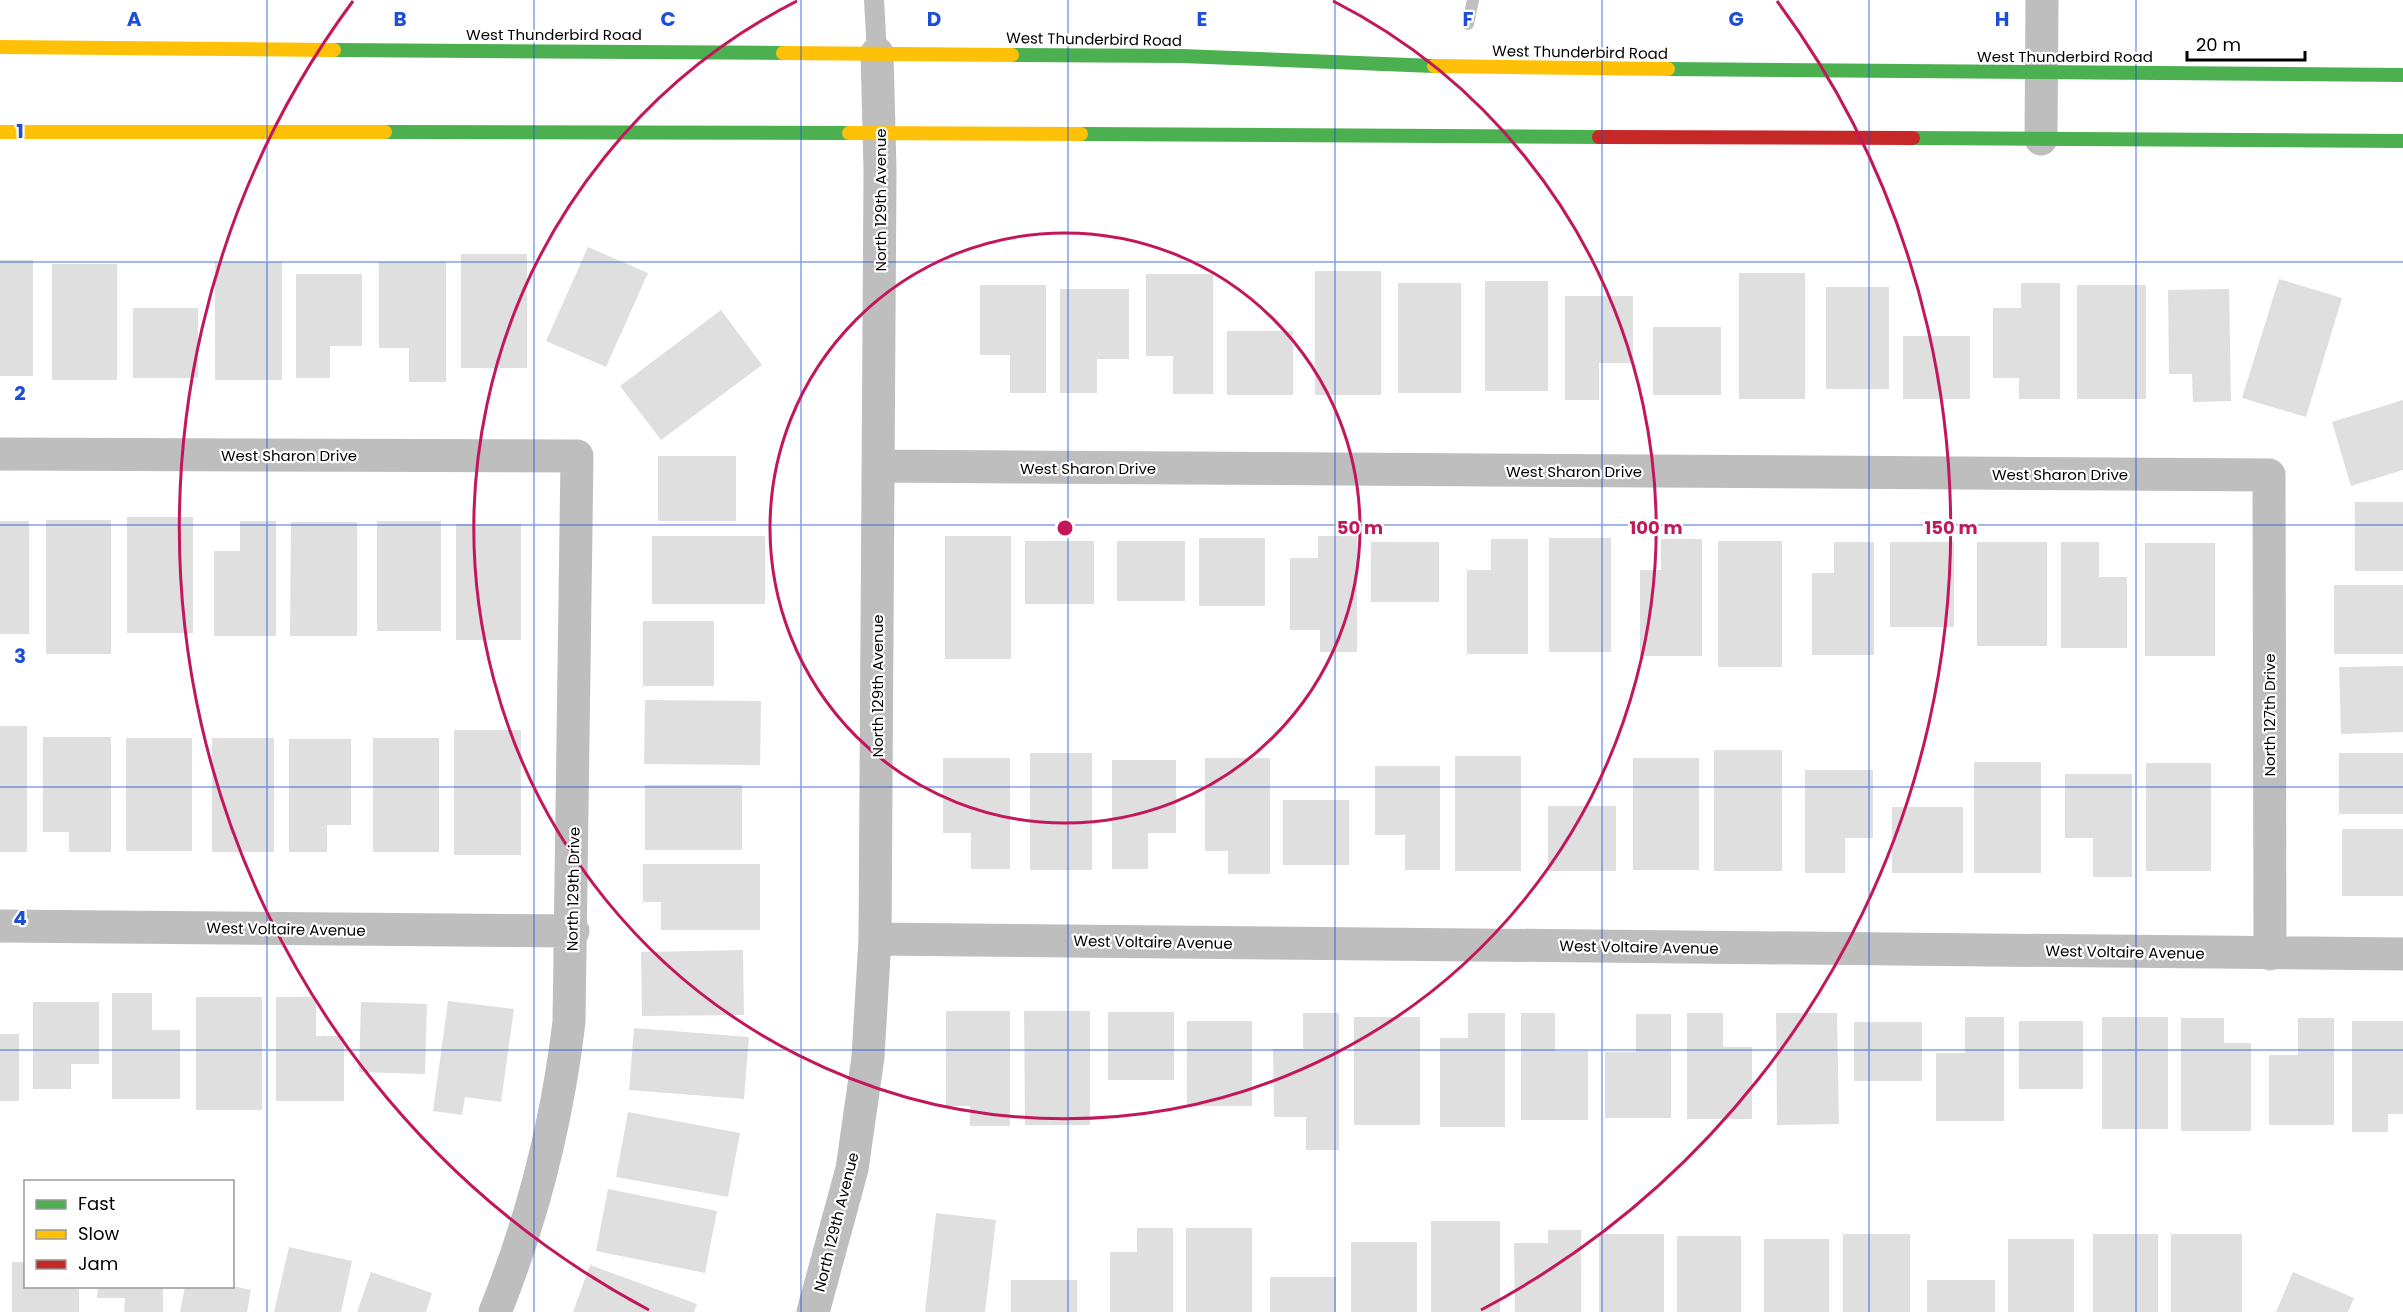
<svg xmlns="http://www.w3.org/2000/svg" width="2403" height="1312" font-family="Poppins,sans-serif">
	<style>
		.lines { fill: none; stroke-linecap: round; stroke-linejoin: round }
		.stream { stroke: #bfbfbf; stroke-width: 12 }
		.building { fill: #dfdfdf }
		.lane { stroke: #bebebe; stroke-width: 20 }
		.street { stroke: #bebebe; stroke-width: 33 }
		.fast { stroke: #4caf50; stroke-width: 14 }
		.slow { stroke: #ffc107; stroke-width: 14 }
		.jam { stroke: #c62828; stroke-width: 14 }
		.grid { fill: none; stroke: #1d4ed8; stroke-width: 1.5; stroke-opacity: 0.55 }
		.ring { fill: none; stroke: #c2185b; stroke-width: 3 }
		.labels { text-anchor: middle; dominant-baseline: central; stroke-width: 4.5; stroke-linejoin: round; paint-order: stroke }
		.street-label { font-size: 15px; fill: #000; stroke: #fff }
		.grid-label { font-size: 20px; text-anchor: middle; font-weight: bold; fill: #1d4ed8; stroke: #fff; stroke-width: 4.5; stroke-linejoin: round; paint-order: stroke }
		.centre { fill: #c2185b; stroke: #fff; stroke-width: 3 }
		.ring-label { font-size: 18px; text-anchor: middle; font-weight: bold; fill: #c2185b; stroke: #fff; stroke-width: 4.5; stroke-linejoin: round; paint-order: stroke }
	</style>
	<rect width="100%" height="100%" fill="#fff"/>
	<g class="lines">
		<!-- stream -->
		<path class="stream" d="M1468,24L1473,0"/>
	</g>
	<!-- building -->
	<path class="building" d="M588,247L648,273L606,367L546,341Z
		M461,254H527V368H461Z
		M0,260H33V376H0Z
		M215,262H282V380H215Z
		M379,262H446V382H409V348H379Z
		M52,264H117V380H52Z
		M1315,271H1381V395H1315Z
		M1739,273H1805V399H1739Z
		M296,274H362V346H330V378H296Z
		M1146,274H1213V394H1173V356H1146Z
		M2279,279L2342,298L2306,417L2242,398Z
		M1485,281H1548V391H1485Z
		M1398,283H1461V393H1398Z
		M2021,283H2060V399H2019V378H1993V308H2021Z
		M980,285H1046V393H1010V355H980Z
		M2077,285H2146V399H2077Z
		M1826,287H1889V389H1826Z
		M1060,289H1129V359H1097V393H1060Z
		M2229,289L2231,401L2193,402L2192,374H2169L2168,290Z
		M1565,296H1633V363H1599V400H1565Z
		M133,308H198V378H133Z
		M721,310L762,365L661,440L620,386Z
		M1653,327H1721V395H1653Z
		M1227,331H1293V395H1227Z
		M1903,336H1970V399H1903Z
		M2403,400V470L2351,486L2332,422Z
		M658,456H736V521H658Z
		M2355,502H2403V571H2355Z
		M127,517H193V633H127Z
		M46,520H111V654H46Z
		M0,521H29V634H0Z
		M240,521H276V636H214V551H240Z
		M377,521H441V631H377Z
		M291,522H357V636H290Z
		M456,524H521V640H456Z
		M652,536H765V604H652Z
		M945,536H1011V659H945Z
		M1318,536H1357V652H1320V630H1290V558H1318Z
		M1199,538H1265V606H1199Z
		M1549,538H1611V652H1549Z
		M1491,539H1528V654H1467V570H1491Z
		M1661,539H1702V656H1640V570H1661Z
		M1025,541H1094V604H1025Z
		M1117,541H1185V601H1117Z
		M1718,541H1782V667H1718Z
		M1371,542H1439V602H1371Z
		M1834,542H1874V655H1812V573H1834Z
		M1890,542H1954V627H1890Z
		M1977,542H2047V646H1977Z
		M2061,542H2099V577H2127V648H2061Z
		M2145,543H2215V656H2145Z
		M2334,585H2403V654H2334Z
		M643,621H714V686H643Z
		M2403,666V732L2341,734L2339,667Z
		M645,700L761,701L760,765L644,764Z
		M0,726H27V852H0Z
		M454,730H521V855H454Z
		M43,737H111V852H69V832H43Z
		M126,738H192V851H126Z
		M212,738H274V852H212Z
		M373,738H439V852H373Z
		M289,739H351V825H327V852H289Z
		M1714,750H1782V871H1714Z
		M1030,753H1092V870H1030Z
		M2339,753H2403V814H2339Z
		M1455,756H1521V871H1455Z
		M943,758H1010V869H971V833H943Z
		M1205,758H1270V874H1228V851H1205Z
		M1633,758H1699V870H1633Z
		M1112,760H1176V833H1148V869H1112Z
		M1974,762H2041V873H1974Z
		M2146,763H2211V871H2146Z
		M1375,766H1440V870H1405V835H1375Z
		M1805,770H1873V838H1845V873H1805Z
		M2065,774H2132V877H2093V838H2065Z
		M645,785H742V850H645Z
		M1283,800H1349V865H1283Z
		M1548,806H1616V871H1548Z
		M1892,807H1963V873H1892Z
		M2342,829H2403V896H2342Z
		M643,864H760V930H661V902H643Z
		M743,950L744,1015L642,1016L641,952Z
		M112,993H152V1030H180V1099H112Z
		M196,997H262V1110H196Z
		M276,997H316V1036H344V1101H276Z
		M448,1001L514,1009L501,1102L465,1097L462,1115L433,1111Z
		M33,1002H99V1064H71V1089H33Z
		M361,1002L427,1004L425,1074L359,1072Z
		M946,1011H1010V1126H970V1106H946Z
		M1024,1011H1090V1125H1025Z
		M1108,1012H1174V1080H1108Z
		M1303,1013H1339V1150H1306V1117H1274L1273,1049H1303Z
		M1468,1013H1505V1127H1440V1038H1468Z
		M1521,1013H1555V1051H1588V1120H1521Z
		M1687,1013H1723V1047H1752V1119H1687Z
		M1776,1013H1837L1839,1124L1777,1125Z
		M1636,1014H1671V1118H1605V1052H1636Z
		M1354,1017H1420V1125H1354Z
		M1965,1017H2004V1121H1936V1053H1965Z
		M2102,1017H2168V1129H2102Z
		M2181,1018H2224V1043H2251V1131H2181Z
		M2298,1018H2334V1125H2269V1055H2298Z
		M1187,1021H1252V1106H1187Z
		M2019,1021H2083V1089H2019Z
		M2352,1021H2403V1114H2388V1132H2352Z
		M1854,1022H1922V1081H1854Z
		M634,1028L749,1037L744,1099L629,1090Z
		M0,1034H19V1101H0Z
		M628,1112L740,1133L728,1197L616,1177Z
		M608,1189L717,1211L705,1273L596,1251Z
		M936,1213L996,1220L985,1312H925Z
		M1431,1221H1500V1312H1431Z
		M1137,1228H1173V1312H1110V1252H1137Z
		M1186,1228H1252V1312H1186Z
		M1548,1230H1581V1312H1515L1514,1243H1548Z
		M1599,1234H1664V1312H1599Z
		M1843,1234H1910V1312H1843Z
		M2093,1234H2158V1312H2093Z
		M2171,1234H2242V1312H2171Z
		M1677,1236H1741V1312H1677Z
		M1764,1239H1829V1312H1764Z
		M2008,1239H2074V1312H2008Z
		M1351,1242H1417V1312H1351Z
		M289,1247L352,1261L341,1312H274Z
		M12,1262H26V1286H79V1312H12Z
		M590,1265L697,1304L694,1312H573Z
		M371,1272L432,1293L426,1312H357Z
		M2293,1272L2354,1298L2348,1312H2276Z
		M1270,1277H1336V1312H1270Z
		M1011,1280H1077V1312H1011Z
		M1927,1280H1995V1312H1927Z
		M98,1286H163V1312H124L125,1298H97Z
		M185,1286H233L251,1290L247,1312H180Z"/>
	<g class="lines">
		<!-- lane -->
		<path class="lane" d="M874,0L877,53"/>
		<!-- street -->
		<path class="street" d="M2041,139L2042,0
			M0,454L577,456L569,1022C557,1123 533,1218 495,1312
			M879,466L2269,475L2270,954
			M0,926L573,931
			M875,939L2403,954
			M813,1312L852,1169L868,1057L875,939L880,170L877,53"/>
		<!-- fast -->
		<path class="fast" d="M334,50L783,53
			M1012,55L1182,56L1434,66
			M1668,69L2403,75
			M385,132L849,133
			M1081,134L1599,137
			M1913,138L2403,141"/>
		<!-- slow -->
		<path class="slow" d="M0,47L334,50
			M783,53L1012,55
			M1434,66L1668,69
			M0,132H385
			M849,133L1081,134"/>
		<!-- jam -->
		<path class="jam" d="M1599,137L1913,138"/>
	</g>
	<!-- grid -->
	<path class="grid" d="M267,0V1312M534,0V1312M801,0V1312M1068,0V1312M1335,0V1312M1602,0V1312M1869,0V1312M2136,0V1312M0,262H2403M0,525H2403M0,787H2403M0,1050H2403"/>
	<!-- distance rings -->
	<g class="ring">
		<circle cx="1065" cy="528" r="295"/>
		<path d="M1333 1A591 591 0 1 1 797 1"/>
		<path d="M649 1310A886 886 0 0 1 353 1M1777 1A886 886 0 0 1 1481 1310"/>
	</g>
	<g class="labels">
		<!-- street labels -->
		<g class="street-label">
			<text x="554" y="34">West Thunderbird Road</text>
			<text transform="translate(1094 39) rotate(1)">West Thunderbird Road</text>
			<text transform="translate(1580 52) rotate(1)">West Thunderbird Road</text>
			<text x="2065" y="56">West Thunderbird Road</text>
			<text transform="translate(880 200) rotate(-90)">North 129th Avenue</text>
			<text x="289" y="455">West Sharon Drive</text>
			<text x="1088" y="468">West Sharon Drive</text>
			<text x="1574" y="471">West Sharon Drive</text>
			<text x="2060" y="474">West Sharon Drive</text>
			<text transform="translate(877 686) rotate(-90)">North 129th Avenue</text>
			<text transform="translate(2269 715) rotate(-90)">North 127th Drive</text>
			<text transform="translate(573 889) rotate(-89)">North 129th Drive</text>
			<text transform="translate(286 929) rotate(1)">West Voltaire Avenue</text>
			<text transform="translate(1153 942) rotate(1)">West Voltaire Avenue</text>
			<text transform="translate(1639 947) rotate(1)">West Voltaire Avenue</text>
			<text transform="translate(2125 952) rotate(1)">West Voltaire Avenue</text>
			<text transform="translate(836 1222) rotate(-76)">North 129th Avenue</text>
		</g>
	</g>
	<g class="grid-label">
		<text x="134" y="26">A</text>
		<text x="400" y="26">B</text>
		<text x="668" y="26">C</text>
		<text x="934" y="26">D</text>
		<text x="1202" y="26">E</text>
		<text x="1468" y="26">F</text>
		<text x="1736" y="26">G</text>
		<text x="2002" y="26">H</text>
		<text x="20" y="138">1</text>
		<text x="20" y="400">2</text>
		<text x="20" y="663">3</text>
		<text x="20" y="925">4</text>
	</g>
	<circle cx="1065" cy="528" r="9" class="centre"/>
	<g class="ring-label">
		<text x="1360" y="534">50 m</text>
		<text x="1656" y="534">100 m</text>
		<text x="1951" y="534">150 m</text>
	</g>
	<!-- legend -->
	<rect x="24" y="1180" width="210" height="108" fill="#ffffff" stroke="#999999" stroke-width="1.5"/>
	<rect x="36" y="1200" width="30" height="9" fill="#4caf50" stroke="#999999" stroke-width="1.5"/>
	<text x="78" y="1210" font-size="18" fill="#000000">Fast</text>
	<rect x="36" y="1230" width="30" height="9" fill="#ffc107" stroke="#999999" stroke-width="1.5"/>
	<text x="78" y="1240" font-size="18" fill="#000000">Slow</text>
	<rect x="36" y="1260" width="30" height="9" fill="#c62828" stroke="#999999" stroke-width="1.5"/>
	<text x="78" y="1270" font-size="18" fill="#000000">Jam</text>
	<!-- scale -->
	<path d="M2187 51v9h118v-9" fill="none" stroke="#000000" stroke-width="3"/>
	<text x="2196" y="51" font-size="18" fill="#000000" stroke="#ffffff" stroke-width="4.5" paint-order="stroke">20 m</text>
</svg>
